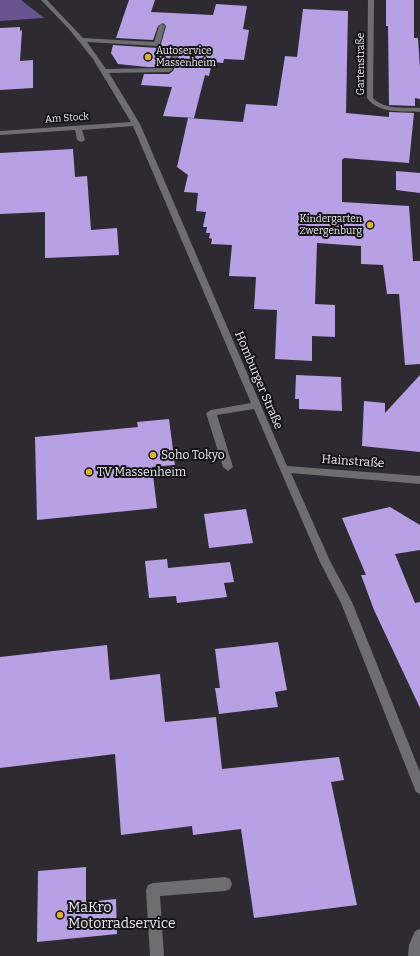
<svg xmlns="http://www.w3.org/2000/svg" width="420" height="956" font-family="Bitter,serif">
	<style>
		.forest { fill: #6a5391 }
		.building { fill: #b8a0e4 }
		.lines { fill: none; stroke-linecap: round; stroke-linejoin: round }
		.minor { fill: #6e6e71; fill-rule: evenodd }
		.poi-dot { fill: #dbb233; stroke: #151417; stroke-width: 1.5 }
		.labels { text-anchor: middle; dominant-baseline: central; stroke-width: 4; stroke-linejoin: round; paint-order: stroke }
		.far-poi-label { font-size: 10px; fill: #edebef; stroke: #151417; text-anchor: start }
		.far-street-label { font-size: 10px; fill: #edebef; stroke: #151417 }
		.street-label { font-size: 12px; fill: #edebef; stroke: #151417 }
		.poi-label { font-size: 12px; fill: #edebef; stroke: #151417; text-anchor: start }
		.near-poi-label { font-size: 14px; fill: #edebef; stroke: #151417; text-anchor: start }
	</style>
	<rect width="100%" height="100%" fill="#2d2b31"/>
	<!-- forest -->
	<path class="forest" d="M0,0H21L44,18L0,21Z"/>
	<!-- building -->
	<path class="building" d="M129,0H155L151,12L213,15L216,4L247,6L243,29L249,30L244,60L224,59L223,63L212,62L209,76L205,75L194,118L163,116L172,87L141,85L144,74H169L173,71L179,55L172,54L166,67H147L118,64L111,53L113,45L157,48L161,44L166,26L163,23L158,26L153,40L116,38Z
		M386,0H414V38H418L420,68V99L415,98V106L389,105L388,26H386Z
		M303,9L348,11L346,113L389,117V112L414,113L409,163L344,158L342,160V202L409,206L413,261H420V364L405,365L399,294H387L383,265L361,264V246L317,243L315,304L335,305V337L312,336V361L275,359L277,310L254,309L256,277L229,276L232,245L211,244L212,239L209,238L210,233H206L207,227H203L206,212L196,211L198,193L184,192L188,175L177,167L188,118L243,122L246,104L277,106L285,56L297,57Z
		M20,27V31L22,30L20,61L33,60V88L0,90V28Z
		M73,149L75,177L87,176L91,230L117,228L119,255L45,258V212L0,214V153Z
		M396,171L420,173V193L396,190Z
		M296,375L341,377L342,411L299,409V399H295Z
		M420,375V452L362,446L364,401L385,403V413Z
		M169,419L175,465L152,467L157,508L37,520L35,437L138,427L137,422Z
		M390,507L420,525V550L395,554L415,603L420,602V708L374,610L361,575H366L342,518Z
		M246,509L253,543L209,548L204,514Z
		M167,559L168,568L230,562L234,582L224,583L227,597L177,603L176,596L149,598L145,561Z
		M278,642L287,690L275,692L278,707L219,714L215,688H220L215,649Z
		M107,645L110,680L160,674L165,722L216,717L222,769L339,757L344,780L331,782L357,905L254,918L241,829L193,835L192,826L121,835L115,754L0,768V657Z
		M86,867V902L116,899L117,934L37,942L38,871Z"/>
	<g class="lines">
		<!-- minor -->
		<path class="minor" d="M41,0H47L83,38L154,42L159,26L162,24L165,26L160,44L157,46L87,42L106,69L167,68L173,55L178,56L172,70L169,72L109,73L140,124L287,466L420,476V484L291,473L330,561L352,602L420,772V794L416,792L341,603L320,562L254,409L217,415L233,467L228,471L223,467L206,413L211,410L251,403L133,126L82,130L85,140L81,142L77,140L75,130L0,135V131L131,122L93,59L69,29Z
			M368,0H374L373,98C384,110 405,107 420,108V112C402,111 379,114 367,98Z
			M225,877L230,879L232,884L230,889L225,891L160,896L164,956H150L146,890L148,885L153,883Z
			M420,929V956H408L409,945L415,931Z"/>
	</g>
	<!-- markers -->
	<g class="poi-dot">
		<circle cx="148" cy="57" r="4"/>
		<circle cx="370" cy="225" r="4"/>
		<circle cx="153" cy="455" r="4"/>
		<circle cx="89" cy="472" r="4"/>
		<circle cx="60" cy="915" r="4"/>
	</g>
	<g class="labels">
		<!-- far-poi labels -->
		<g class="far-poi-label">
			<text x="156" y="51">Autoservice<tspan x="156" dy="12">Massenheim</tspan></text>
			<text x="362" y="219" text-anchor="end">Kindergarten<tspan x="362" dy="12">Zwergenburg</tspan></text>
		</g>
		<!-- far-street labels -->
		<g class="far-street-label">
			<text transform="translate(361 64) rotate(-90)">Gartenstraße</text>
			<text transform="translate(67 118) rotate(-4)">Am Stock</text>
		</g>
		<!-- street labels -->
		<g class="street-label">
			<text transform="translate(259 380) rotate(67)">Homburger Straße</text>
			<text transform="translate(353 461) rotate(4)">Hainstraße</text>
		</g>
		<!-- poi labels -->
		<g class="poi-label">
			<text x="161" y="455">Soho Tokyo</text>
			<text x="97" y="472">TV Massenheim</text>
		</g>
		<!-- near-poi labels -->
		<g class="near-poi-label">
			<text x="68" y="907">MaKro<tspan x="68" dy="16">Motorradservice</tspan></text>
		</g>
	</g>
</svg>
